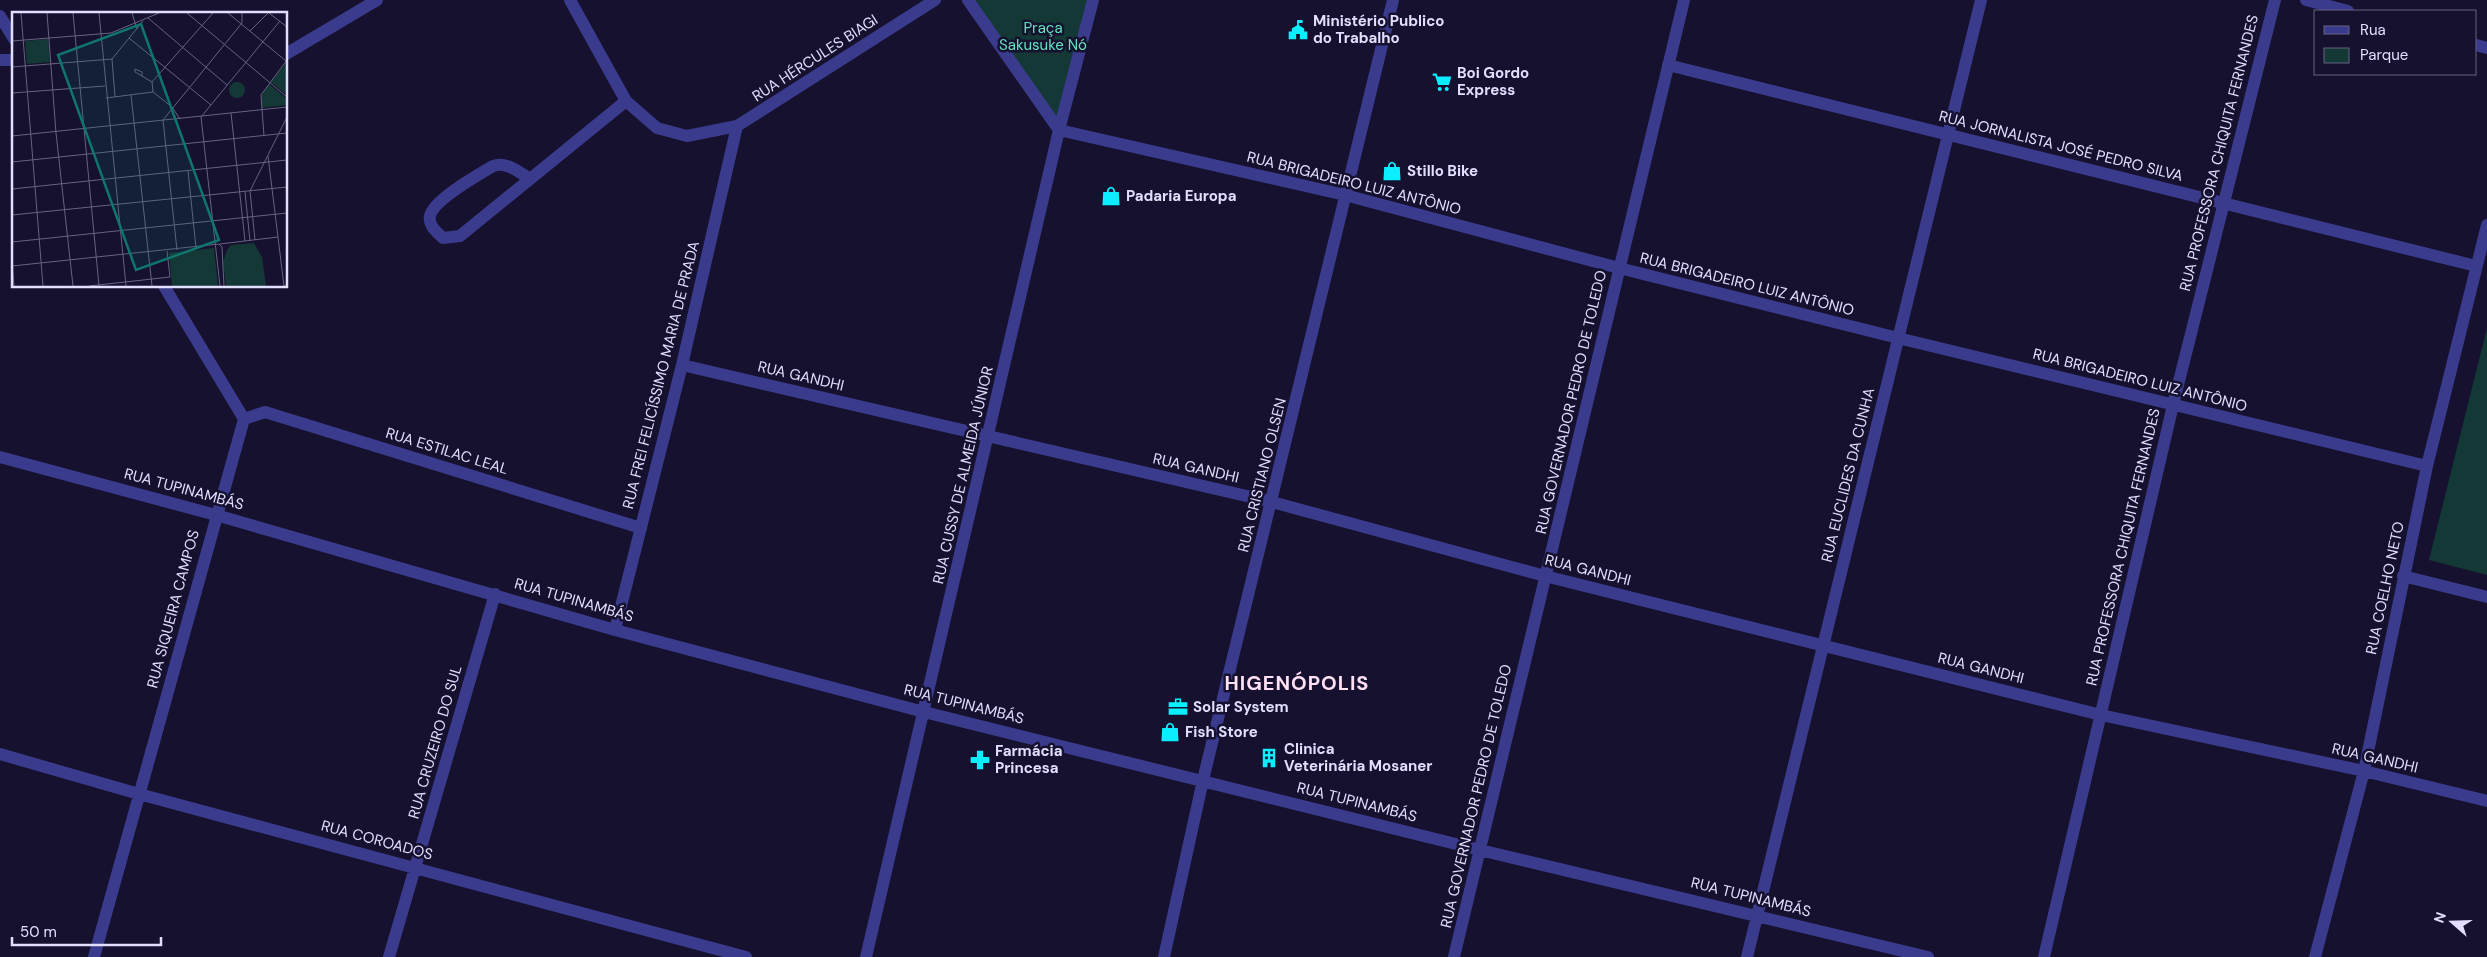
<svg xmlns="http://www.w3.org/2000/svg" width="2487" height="957" font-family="'DM Sans',sans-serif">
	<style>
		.green { fill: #143836 }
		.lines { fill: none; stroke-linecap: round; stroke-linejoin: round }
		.minor { stroke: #3b3b8e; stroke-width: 12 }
		.labels { text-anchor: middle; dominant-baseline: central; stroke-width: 5; stroke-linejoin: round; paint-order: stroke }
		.poi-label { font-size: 15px; font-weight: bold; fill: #e1deff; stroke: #15112e; text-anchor: start }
		.park-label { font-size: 15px; fill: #64e5c1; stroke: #15112e }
		.street-label { font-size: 15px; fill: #e1deff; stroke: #15112e }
		.district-label { font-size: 20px; font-weight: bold; letter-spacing: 1px; fill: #ffe0f5; stroke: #15112e }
		.inset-road { fill: none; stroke: #676382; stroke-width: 1 }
		.view { fill: #0f766e; fill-opacity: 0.15; stroke: #0f766e; stroke-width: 2.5 }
		.inset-edge { fill: none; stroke: #e1deff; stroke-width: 2.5 }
	</style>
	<rect width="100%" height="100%" fill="#15112e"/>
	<!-- green -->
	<path class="green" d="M972,0H1091L1059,126Z
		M2487,328V575L2429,560Z"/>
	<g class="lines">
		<!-- minor -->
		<path class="minor" d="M570,0L626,101L657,128L687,136L737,126L935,0
			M968,0L1059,130L1345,195L1619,268L1898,338L2427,466
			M2306,0L2348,11
			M0,16L14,39
			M2476,45L2487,48
			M286,54L377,0
			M0,60H14
			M1668,65L2476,266
			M530,179C519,172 506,161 493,166C478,175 433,200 430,216C428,226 437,232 443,238L460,236L626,101
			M682,365L1272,502L1545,576L2101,715L2364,771L2487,801
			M244,419L265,412L641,528
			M0,457L216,515L615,630L924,712L1480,850L1928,957
			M2403,576L2487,597
			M615,630L682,365L737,126
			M0,754L139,794L746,957
			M94,957L244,419L164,286
			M389,957L495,594
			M866,957L1059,130L1093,0
			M1164,957L1203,780L1393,0
			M1454,957L1684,0
			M1747,957L1981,0
			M2044,957L2173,405L2275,0
			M2315,957L2364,771L2427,466L2487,225"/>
	</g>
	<!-- icons -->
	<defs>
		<symbol id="civic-bare" viewBox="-9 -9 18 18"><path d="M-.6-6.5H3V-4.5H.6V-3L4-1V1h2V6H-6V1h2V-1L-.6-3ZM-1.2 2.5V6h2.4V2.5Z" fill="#0aeeff" stroke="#15112e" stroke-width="2.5" paint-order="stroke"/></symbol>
		<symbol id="supermarket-bare" viewBox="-9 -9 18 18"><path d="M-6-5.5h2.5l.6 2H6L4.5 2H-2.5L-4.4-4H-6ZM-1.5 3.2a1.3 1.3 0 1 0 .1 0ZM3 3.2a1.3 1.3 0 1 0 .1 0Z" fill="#0aeeff" stroke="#15112e" stroke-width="2.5" paint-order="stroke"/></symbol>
		<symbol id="shop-bare" viewBox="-9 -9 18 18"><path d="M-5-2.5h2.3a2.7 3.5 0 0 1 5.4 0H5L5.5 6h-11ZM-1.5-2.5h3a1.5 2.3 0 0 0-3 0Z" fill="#0aeeff" stroke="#15112e" stroke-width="2.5" paint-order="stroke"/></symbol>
		<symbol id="office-bare" viewBox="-9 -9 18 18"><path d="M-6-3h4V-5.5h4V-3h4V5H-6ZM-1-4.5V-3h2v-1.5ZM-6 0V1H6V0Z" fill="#0aeeff" stroke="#15112e" stroke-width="2.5" paint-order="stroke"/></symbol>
		<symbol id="building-bare" viewBox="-9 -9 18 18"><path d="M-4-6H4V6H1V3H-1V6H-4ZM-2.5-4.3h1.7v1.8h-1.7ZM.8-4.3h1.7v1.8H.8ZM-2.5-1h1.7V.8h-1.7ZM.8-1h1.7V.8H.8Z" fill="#0aeeff" stroke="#15112e" stroke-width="2.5" paint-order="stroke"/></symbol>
		<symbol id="pharmacy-bare" viewBox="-9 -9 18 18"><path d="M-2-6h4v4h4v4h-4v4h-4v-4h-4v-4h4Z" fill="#0aeeff" stroke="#15112e" stroke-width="2.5" paint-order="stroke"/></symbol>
	</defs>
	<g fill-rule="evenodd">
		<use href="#civic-bare" x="1284" y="16" width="28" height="28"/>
		<use href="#supermarket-bare" x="1428" y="68" width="28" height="28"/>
		<use href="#shop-bare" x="1378" y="157" width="28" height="28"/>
		<use href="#shop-bare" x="1097" y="182" width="28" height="28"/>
		<use href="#office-bare" x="1164" y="693" width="28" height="28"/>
		<use href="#shop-bare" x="1156" y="718" width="28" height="28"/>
		<use href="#building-bare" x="1255" y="744" width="28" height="28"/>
		<use href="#pharmacy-bare" x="966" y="746" width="28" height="28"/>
	</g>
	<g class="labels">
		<!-- poi labels -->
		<g class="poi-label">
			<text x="1313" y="21">Ministério Publico<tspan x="1313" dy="17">do Trabalho</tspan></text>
			<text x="1457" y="73">Boi Gordo<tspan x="1457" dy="17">Express</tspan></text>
			<text x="1407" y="171">Stillo Bike</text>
			<text x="1126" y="196">Padaria Europa</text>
			<text x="1193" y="707">Solar System</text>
			<text x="1185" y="732">Fish Store</text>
			<text x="1284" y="749">Clinica<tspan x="1284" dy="17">Veterinária Mosaner</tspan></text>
			<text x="995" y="751">Farmácia<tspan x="995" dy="17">Princesa</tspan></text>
		</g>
		<!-- park labels -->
		<g class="park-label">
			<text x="1043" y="28">Praça<tspan x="1043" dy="17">Sakusuke Nó</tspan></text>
		</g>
		<!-- street labels -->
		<g class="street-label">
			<text transform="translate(815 58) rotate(-33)">RUA HÉRCULES BIAGI</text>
			<text transform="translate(2061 146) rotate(14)">RUA JORNALISTA JOSÉ PEDRO SILVA</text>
			<text transform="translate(2219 153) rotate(-76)">RUA PROFESSORA CHIQUITA FERNANDES</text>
			<text transform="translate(1354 183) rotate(14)">RUA BRIGADEIRO LUIZ ANTÔNIO</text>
			<text transform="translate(1747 284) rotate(14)">RUA BRIGADEIRO LUIZ ANTÔNIO</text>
			<text transform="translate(661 375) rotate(-76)">RUA FREI FELICÍSSIMO MARIA DE PRADA</text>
			<text transform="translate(801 376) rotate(13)">RUA GANDHI</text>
			<text transform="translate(2140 380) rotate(14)">RUA BRIGADEIRO LUIZ ANTÔNIO</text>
			<text transform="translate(1571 402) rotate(-77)">RUA GOVERNADOR PEDRO DE TOLEDO</text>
			<text transform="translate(447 451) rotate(17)">RUA ESTILAC LEAL</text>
			<text transform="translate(1196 468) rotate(13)">RUA GANDHI</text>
			<text transform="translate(963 475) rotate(-77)">RUA CUSSY DE ALMEIDA JÚNIOR</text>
			<text transform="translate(1262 475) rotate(-76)">RUA CRISTIANO OLSEN</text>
			<text transform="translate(1848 475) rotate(-76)">RUA EUCLIDES DA CUNHA</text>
			<text transform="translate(184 489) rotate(15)">RUA TUPINAMBÁS</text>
			<text transform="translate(2123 547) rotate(-77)">RUA PROFESSORA CHIQUITA FERNANDES</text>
			<text transform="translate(1588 570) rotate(14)">RUA GANDHI</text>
			<text transform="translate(2385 588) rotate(-78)">RUA COELHO NETO</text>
			<text transform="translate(574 600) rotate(16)">RUA TUPINAMBÁS</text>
			<text transform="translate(173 609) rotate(-75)">RUA SIQUEIRA CAMPOS</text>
			<text transform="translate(1981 668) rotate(14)">RUA GANDHI</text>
			<text transform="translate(964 704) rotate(14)">RUA TUPINAMBÁS</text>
			<text transform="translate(435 742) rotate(-74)">RUA CRUZEIRO DO SUL</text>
			<text transform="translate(2375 758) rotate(13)">RUA GANDHI</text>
			<text transform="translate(1476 796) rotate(-77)">RUA GOVERNADOR PEDRO DE TOLEDO</text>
			<text transform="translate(1357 802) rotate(14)">RUA TUPINAMBÁS</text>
			<text transform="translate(377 840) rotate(15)">RUA COROADOS</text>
			<text transform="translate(1751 897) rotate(14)">RUA TUPINAMBÁS</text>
		</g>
		<!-- district labels -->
		<g class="district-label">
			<text x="1297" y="683">HIGENÓPOLIS</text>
		</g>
	</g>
	<!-- overview -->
	<g transform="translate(12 12)">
		<rect width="275" height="275" fill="#15112e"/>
		<path d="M36,27L38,50L15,52L13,29ZM274,51L275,52V83L259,70ZM217 78a8 8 0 1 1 16 0a8 8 0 1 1-16 0ZM257,72L275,87V93L249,96L250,83ZM242,231L250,245L254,274H214L211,250L215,238L219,233ZM202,236L206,274H160L157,241Z" fill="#143836"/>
		<path class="inset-road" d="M9,1L31,274M35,1L44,121L61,274M61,1L87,274M87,1L114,274M120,1L125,17M175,1L275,85M216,1L274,49M257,1L275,15M136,6L215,73M238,19L256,1M117,26L199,93M0,29L99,21L147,1M100,47L103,85M0,55L100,47L131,9M130,64V60L123,57V60L130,64L140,70M141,80L140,70L201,1M141,80L160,95L168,107M0,81L93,74M119,83L140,274M94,86L141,80M219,101L233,229M0,124L275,95M252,124L249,83L275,48M256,144L272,274H275M0,150L275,121M176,159L184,236M0,177L275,148M233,180L238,229M0,203L275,175M243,228L238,179L275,105M0,230L275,201M208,232L266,225M165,238L151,108L230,11V1M0,248L2,274M0,254L207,232L210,235L212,274M77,274L158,265L155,239M208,274L189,105L268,9"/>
		<path class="view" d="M129,12L207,228L124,258L46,43Z"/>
		<rect width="275" height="275" class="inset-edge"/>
	</g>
	<!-- legend -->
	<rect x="2314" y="10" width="162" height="65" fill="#15112e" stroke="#676382"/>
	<rect x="2324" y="26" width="25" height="8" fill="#3b3b8e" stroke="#676382"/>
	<text x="2360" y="35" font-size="15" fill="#e1deff">Rua</text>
	<rect x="2324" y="48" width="25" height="15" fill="#143836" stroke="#676382"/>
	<text x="2360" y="60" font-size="15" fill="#e1deff">Parque</text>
	<!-- north arrow -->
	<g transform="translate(2452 922) rotate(290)" stroke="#15112e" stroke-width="4" paint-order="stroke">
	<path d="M0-4L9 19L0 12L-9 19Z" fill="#e1deff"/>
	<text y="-8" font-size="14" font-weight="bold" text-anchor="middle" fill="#e1deff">N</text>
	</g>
	<!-- scale -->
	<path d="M12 937v8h149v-8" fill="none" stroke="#e1deff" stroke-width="2.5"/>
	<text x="20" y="937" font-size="15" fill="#e1deff" stroke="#15112e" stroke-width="4" paint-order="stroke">50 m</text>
</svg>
